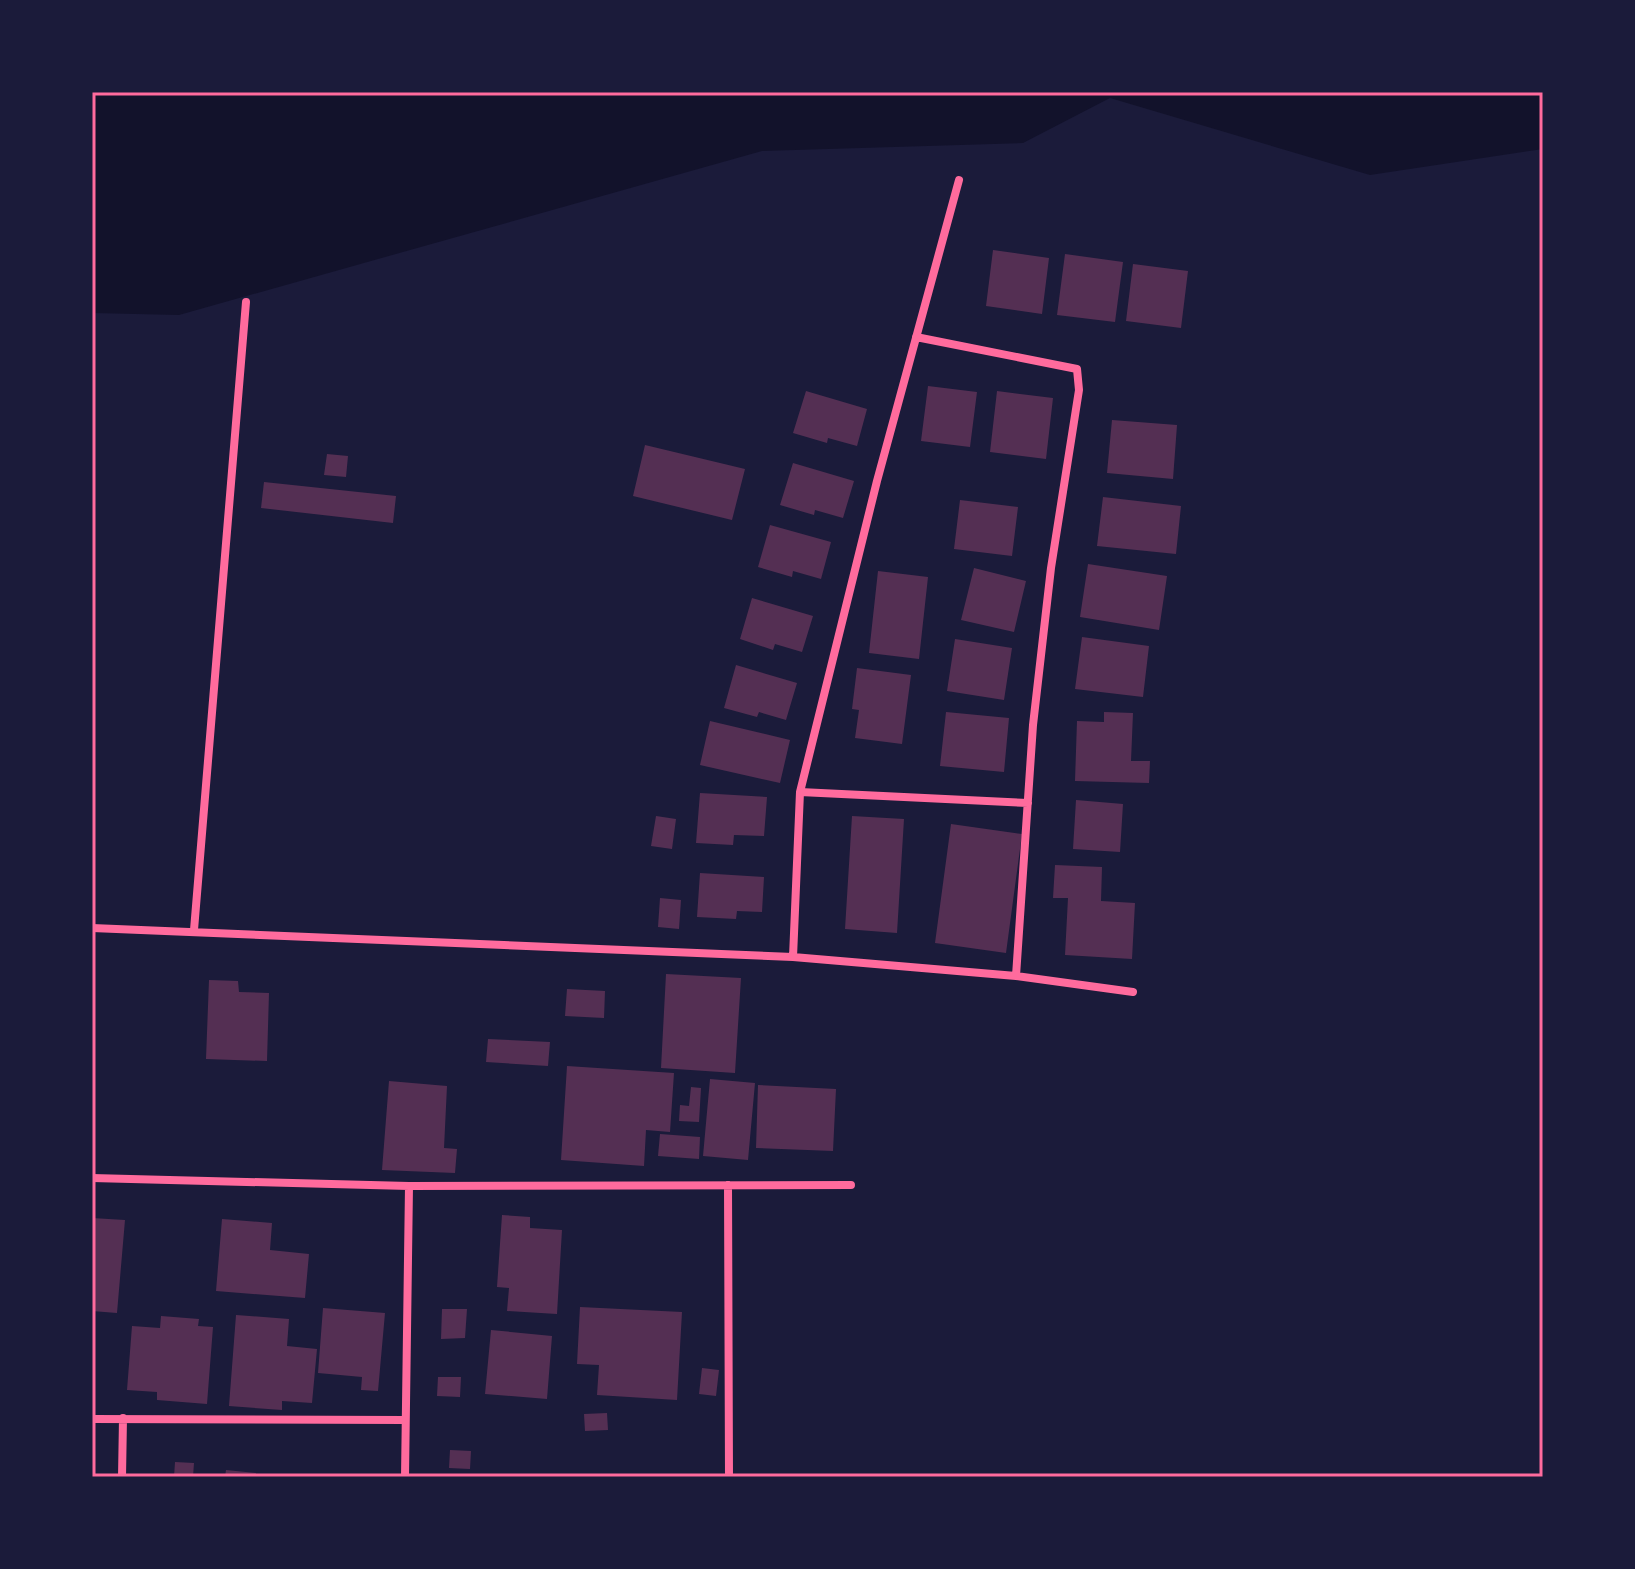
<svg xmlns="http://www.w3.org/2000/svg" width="1635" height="1569" font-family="'PT Sans',sans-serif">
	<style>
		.water { fill: #12122b }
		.building { fill: #542f53 }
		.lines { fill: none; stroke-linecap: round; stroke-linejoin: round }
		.minor { stroke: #ff6b9d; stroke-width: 8 }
		.neatline { fill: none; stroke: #ff6b9d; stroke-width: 3 }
	</style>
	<rect width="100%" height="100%" fill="#1b1b3a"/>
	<!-- water -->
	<path class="water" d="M92,92H1543V149L1370,175L1110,98L1023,143L762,151L179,315L92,313Z"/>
	<!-- building -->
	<path class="building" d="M993,250L1049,258L1042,314L986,306Z
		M1065,254L1123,262L1115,322L1057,315Z
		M1133,264L1188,271L1181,328L1126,321Z
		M928,386L977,392L970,447L921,441Z
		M806,391L867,409L857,446L828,438L827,443L793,433Z
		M997,391L1053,398L1046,459L990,452Z
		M1112,420L1177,425L1173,479L1107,473Z
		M645,445L745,469L732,520L633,496Z
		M327,454L348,456L346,477L324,475Z
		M793,463L854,481L843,518L815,510L814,515L780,505Z
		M264,482L396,496L393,523L261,508Z
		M1103,497L1181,506L1176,554L1097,546Z
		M960,500L1018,507L1012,556L954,549Z
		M770,525L831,542L821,579L793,571L792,577L758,567Z
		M1088,564L1167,576L1159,630L1080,617Z
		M974,568L1026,581L1014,632L961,620Z
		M878,571L928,577L919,659L869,653Z
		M752,598L813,616L802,652L775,644L773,650L740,639Z
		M1082,637L1149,646L1143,697L1075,689Z
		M955,639L1012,648L1004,700L947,691Z
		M736,665L797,683L786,720L759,712L757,717L724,708Z
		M857,668L911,675L902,744L855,738L859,710L852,709Z
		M946,712L1009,718L1004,772L940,766Z
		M1104,712L1133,713L1131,761H1150L1149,783L1075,781L1077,721L1104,722Z
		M710,721L790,740L780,783L700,765Z
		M700,793L767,797L764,836L734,835L733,845L696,843Z
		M1076,800L1123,804L1120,852L1073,849Z
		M656,816L676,819L672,849L651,846Z
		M852,816L904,819L897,933L845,929Z
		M951,824L1022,834L1006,953L935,943Z
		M1055,865L1102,867L1101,901L1135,903L1132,959L1065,955L1068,898H1053Z
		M700,873L764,877L762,912L737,911L736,919L697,917Z
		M660,898L681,900L679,929L658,927Z
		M666,974L741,978L735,1073L661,1068Z
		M209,980L238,981L239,992L269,993L267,1061L206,1059Z
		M567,989L605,991L604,1018L565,1016Z
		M488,1039L550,1042L548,1066L486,1062Z
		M567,1066L674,1073L670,1132L646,1130L644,1166L561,1160Z
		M710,1079L755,1083L748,1160L703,1156Z
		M389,1081L447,1086L444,1148L457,1149L455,1173L382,1170Z
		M758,1085L836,1089L833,1151L756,1148Z
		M691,1087L701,1088L699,1122L679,1121L680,1105L689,1106Z
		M660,1134L700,1137L699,1159L658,1156Z
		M502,1215L530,1217V1228L562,1230L557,1314L507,1311L509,1288L497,1287Z
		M92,1218L125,1220L117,1313L92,1311Z
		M222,1219L272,1223L270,1250L309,1254L305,1298L216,1291Z
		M580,1307L682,1312L677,1400L597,1395L599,1365L577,1364Z
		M323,1308L385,1313L378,1391L361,1390L362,1377L318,1373Z
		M442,1309H467L465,1338L441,1339Z
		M236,1315L289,1319L287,1346L317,1349L312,1403L282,1401V1410L229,1406Z
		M161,1316L199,1319L198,1326L213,1327L207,1404L157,1400V1392L127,1390L132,1326L160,1328Z
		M491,1330L552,1336L547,1399L485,1394Z
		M702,1368L719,1370L716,1396L699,1394Z
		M438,1377H461L460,1397L437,1396Z
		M607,1413L608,1430L585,1431L584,1414Z
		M450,1450L471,1451L470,1469L449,1468Z
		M175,1462L194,1463L193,1477H174Z
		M226,1470L256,1473L255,1477H225Z"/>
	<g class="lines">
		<!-- minor -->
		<path class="minor" d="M916,337L1077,369L1079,390L1051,568L1033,725L1016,976
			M800,792L1028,803
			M92,928L793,957L1016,976L1133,992
			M194,930L246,302
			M793,957L800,792L877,481L959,180
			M92,1178L409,1186L851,1185
			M728,1185L729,1477
			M92,1419L405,1420
			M122,1477L123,1418
			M405,1477L409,1186"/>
	</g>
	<!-- border -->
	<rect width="1635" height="1569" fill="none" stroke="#1b1b3a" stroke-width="188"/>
	<rect x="94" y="94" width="1447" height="1381" class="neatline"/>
</svg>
